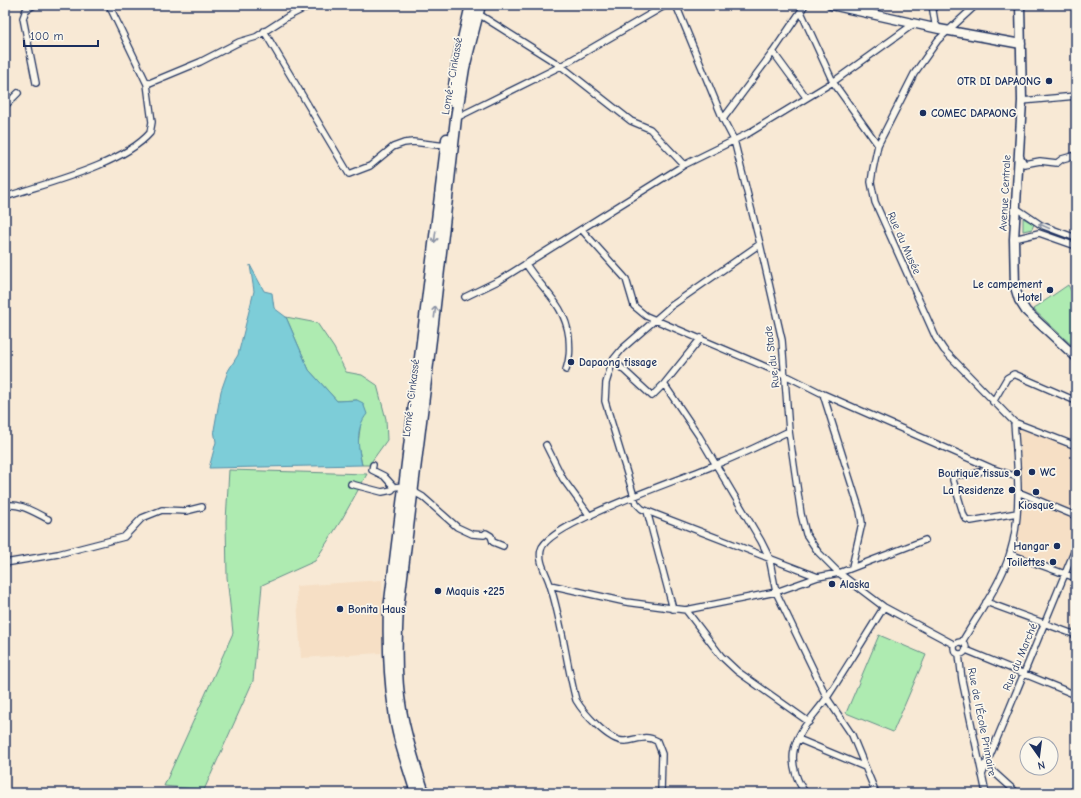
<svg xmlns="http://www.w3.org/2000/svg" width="1081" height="798" font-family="'Comic Neue',sans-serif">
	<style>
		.built { fill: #f6dfc5 }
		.green { fill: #aeebb1; stroke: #648d88 }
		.water { fill: #7dcdd8; stroke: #568ea7 }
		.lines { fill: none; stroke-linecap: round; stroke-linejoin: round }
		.street-casing { stroke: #1b2f5e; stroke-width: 8 }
		.secondary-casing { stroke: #1b2f5e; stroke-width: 11 }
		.highway-casing { stroke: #1b2f5e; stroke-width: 13 }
		.street { stroke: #fbf7ec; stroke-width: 5.5 }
		.secondary { stroke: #fbf7ec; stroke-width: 8 }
		.highway { stroke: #fbf7ec; stroke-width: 10 }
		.oneway { stroke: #8b93a5 }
		.poi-dot { fill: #1b2f5e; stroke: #fbf7ec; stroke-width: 1.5 }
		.labels { text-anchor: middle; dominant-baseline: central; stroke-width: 3.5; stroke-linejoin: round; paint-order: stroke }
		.street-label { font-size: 11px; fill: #1b2f5e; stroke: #fbf7ec }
		.poi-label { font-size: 11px; font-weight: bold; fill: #1b2f5e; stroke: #fbf7ec; text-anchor: end }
	</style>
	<rect width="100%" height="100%" fill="#f8e9d5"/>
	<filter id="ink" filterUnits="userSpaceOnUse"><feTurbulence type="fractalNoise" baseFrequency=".025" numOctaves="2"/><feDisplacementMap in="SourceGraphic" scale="8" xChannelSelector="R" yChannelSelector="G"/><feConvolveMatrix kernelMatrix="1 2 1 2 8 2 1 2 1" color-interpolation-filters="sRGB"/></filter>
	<g filter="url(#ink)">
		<!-- built -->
		<path class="built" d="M1016,424L1076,446V547L1066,574L1012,553L1019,503Z
			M382,580L385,632L381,653L301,658L296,586Z"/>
		<!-- green -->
		<path class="green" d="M1023,218L1034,224L1032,229L1023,231Z
			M1068,285L1076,300V349L1033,309Z
			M286,317L317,323L334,348L346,372L362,375L377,385L386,419L387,440L369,465H362L358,444L361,421L357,400L337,401L309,370Z
			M229,470L367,474L342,519L315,561L262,585L253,681L204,790L164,786L233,633L227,577L226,521Z
			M879,635L926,655L893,732L846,713Z"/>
		<!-- water -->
		<path class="water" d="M250,265L264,291L272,293L274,308L286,317L309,370L337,401L357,400L363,403L367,414C355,428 358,449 362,465L209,468L216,442L214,430L221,391L228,371L238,355L254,291Z"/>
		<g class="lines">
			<defs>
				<path id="street" d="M34,5L26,10L23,18L36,83
					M676,5L723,119L734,140L760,244L782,340L789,431L801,514L806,534L818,552L839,573L884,607L955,645
					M932,5L935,23L939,29
					M976,5L938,40L914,74L878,145L873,169L871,182L875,202L936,338L944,350L1014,422L1076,446
					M801,12L833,82L878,145
					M477,13L561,66L631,121L650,129L684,165
					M264,31L349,174L370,166L393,147L404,143L413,142L446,146
					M773,52L806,97
					M147,84L200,62L239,42L256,37L287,17L311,5
					M1022,101L1076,96
					M5,106L18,93
					M456,118L561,66L666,5
					M723,119L773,52L805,5
					M1019,154L1024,164L1040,161L1057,163L1062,159L1076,155
					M5,197C46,183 122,165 150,133L152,122L147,84L109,5
					M1016,208L1041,225L1076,238
					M582,230L626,279L634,306L646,316L785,375L823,394L991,468L1017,477
					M1014,239L1039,233L1076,246
					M760,244L671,306L622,349L613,360L606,383L605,401L636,503L642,509L818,577L839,573L925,540
					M526,264C542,290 565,304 569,337C570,350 570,358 566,370
					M465,297L500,280L684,165L749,133L833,82L915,23
					M701,338L664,384L699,436L761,541L769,557L776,592L827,698L852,735L876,793
					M613,360L652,396L664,384
					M823,394L860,511L862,523L852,567
					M993,402L1007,378L1014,374L1076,401
					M546,445L563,479L590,516
					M373,465L372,470L384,476L394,487L405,486
					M991,468L973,474L954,475L953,480L964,516L966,519L971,521L1017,513
					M351,484L382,492L392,490L394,487
					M413,488L416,493L423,497L457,527L472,534L484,535L486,533L491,536L493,542L503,546
					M1018,492L1076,516
					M5,506C18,501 37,514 48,519
					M647,511L673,609
					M1010,554L1076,578
					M5,563L58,554L124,537L142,518L162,510L186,511L202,507
					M550,585L626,602L686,610L776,592L818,577
					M986,602L1076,635
					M686,610L721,656L737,671L809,722
					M962,642C977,616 1002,582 1010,553C1023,511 1017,465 1014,422
					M954 648a6 6 0 1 1 12 0a6 6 0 1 1-12 0Z
					M966,650L1076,695
					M959,654L962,680L986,793
					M798,739L865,767
					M985,764L1017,793
					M982,775L1076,547
					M661,793L662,754L657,741C645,734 637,740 625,741C609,742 583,712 576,700C566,662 562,622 550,585C547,574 538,562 541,550C546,524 687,477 715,465C740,455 765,443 789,431
					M806,793C797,783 791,764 794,750C798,729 817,713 828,696C847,667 865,637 884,607
					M857,793L876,792"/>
				<path id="secondary" d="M831,5L939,29L1021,44
					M1020,5L1022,101L1014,239L1015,287L1019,300L1026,311L1076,357"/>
				<path id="highway" d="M452,101L457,65L471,5
					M416,793C408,766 397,738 394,710C389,676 388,643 389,609L447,139
					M424,793C415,766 406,738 401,710C395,677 396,642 398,609L433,323L456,118L464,68L480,5"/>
			</defs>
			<!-- street casing -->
			<use href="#street" class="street-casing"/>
			<!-- secondary casing -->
			<use href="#secondary" class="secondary-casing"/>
			<!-- highway casing -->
			<use href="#highway" class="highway-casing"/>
			<!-- street -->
			<use href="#street" class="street"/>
			<!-- secondary -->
			<use href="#secondary" class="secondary"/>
			<!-- highway -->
			<use href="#highway" class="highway"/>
		</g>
		<!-- one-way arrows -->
		<defs><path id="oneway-shaft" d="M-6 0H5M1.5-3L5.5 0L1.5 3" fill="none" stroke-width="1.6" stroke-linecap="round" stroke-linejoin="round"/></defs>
		<g class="oneway">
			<use href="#oneway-shaft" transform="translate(1044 226) rotate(-156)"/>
			<use href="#oneway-shaft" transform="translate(435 237) rotate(97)"/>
			<use href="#oneway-shaft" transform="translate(435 312) rotate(-83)"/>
		</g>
	</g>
	<!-- markers -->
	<g class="poi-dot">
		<circle cx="1049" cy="81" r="4"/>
		<circle cx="923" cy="113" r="4"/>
		<circle cx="1050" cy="290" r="4"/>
		<circle cx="571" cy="362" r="4"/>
		<circle cx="1032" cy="472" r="4"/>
		<circle cx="1017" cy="473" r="4"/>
		<circle cx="1012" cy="490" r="4"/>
		<circle cx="1036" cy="492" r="4"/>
		<circle cx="1057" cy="546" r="4"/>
		<circle cx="1053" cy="562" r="4"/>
		<circle cx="832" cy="584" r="4"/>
		<circle cx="438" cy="591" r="4"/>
		<circle cx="340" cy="609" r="4"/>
	</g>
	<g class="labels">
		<!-- street labels -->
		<g class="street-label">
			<text transform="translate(452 76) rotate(-80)">Lomé - Cinkassé</text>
			<text transform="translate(1005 193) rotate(-87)">Avenue Centrale</text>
			<text transform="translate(904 243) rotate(66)">Rue du Musée</text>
			<text transform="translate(772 357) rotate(-97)">Rue du Stade</text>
			<text transform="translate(411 398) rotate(-83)">Lomé - Cinkassé</text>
			<text transform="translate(1020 657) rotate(-67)">Rue du Marché</text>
			<text transform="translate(982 722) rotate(79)">Rue de l'École Primaire</text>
		</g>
		<!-- poi labels -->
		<g class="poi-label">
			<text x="1041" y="81">OTR DI DAPAONG</text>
			<text x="931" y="113" text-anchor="start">COMEC DAPAONG</text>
			<text x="1042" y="284">Le campement<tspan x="1042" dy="13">Hotel</tspan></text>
			<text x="579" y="362" text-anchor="start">Dapaong tissage</text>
			<text x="1040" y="472" text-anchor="start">WC</text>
			<text x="1009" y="473">Boutique tissus</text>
			<text x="1004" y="490">La Residenze</text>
			<text x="1036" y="505" text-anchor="middle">Kiosque</text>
			<text x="1049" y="546">Hangar</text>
			<text x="1045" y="562">Toilettes</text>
			<text x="840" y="584" text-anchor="start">Alaska</text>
			<text x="446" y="591" text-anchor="start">Maquis +225</text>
			<text x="348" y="609" text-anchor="start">Bonita Haus</text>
		</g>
	</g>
	<!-- margin -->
	<rect width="1081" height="798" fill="none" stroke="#fbf7ec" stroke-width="20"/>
	<rect x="10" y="10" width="1061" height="778" fill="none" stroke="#1b2f5e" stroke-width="1.5" filter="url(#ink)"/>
	<!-- north arrow -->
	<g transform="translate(1039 756) rotate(166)"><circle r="19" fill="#fbf7ec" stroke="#a1a7b3"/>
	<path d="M0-3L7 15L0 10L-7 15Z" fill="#1b2f5e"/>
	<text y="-6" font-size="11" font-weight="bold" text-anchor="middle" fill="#1b2f5e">N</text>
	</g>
	<!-- scale -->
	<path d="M24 40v6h74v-6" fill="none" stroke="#1b2f5e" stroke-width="2"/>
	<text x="30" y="40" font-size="12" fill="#1b2f5e" stroke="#fbf7ec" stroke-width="3" paint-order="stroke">100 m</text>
</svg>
